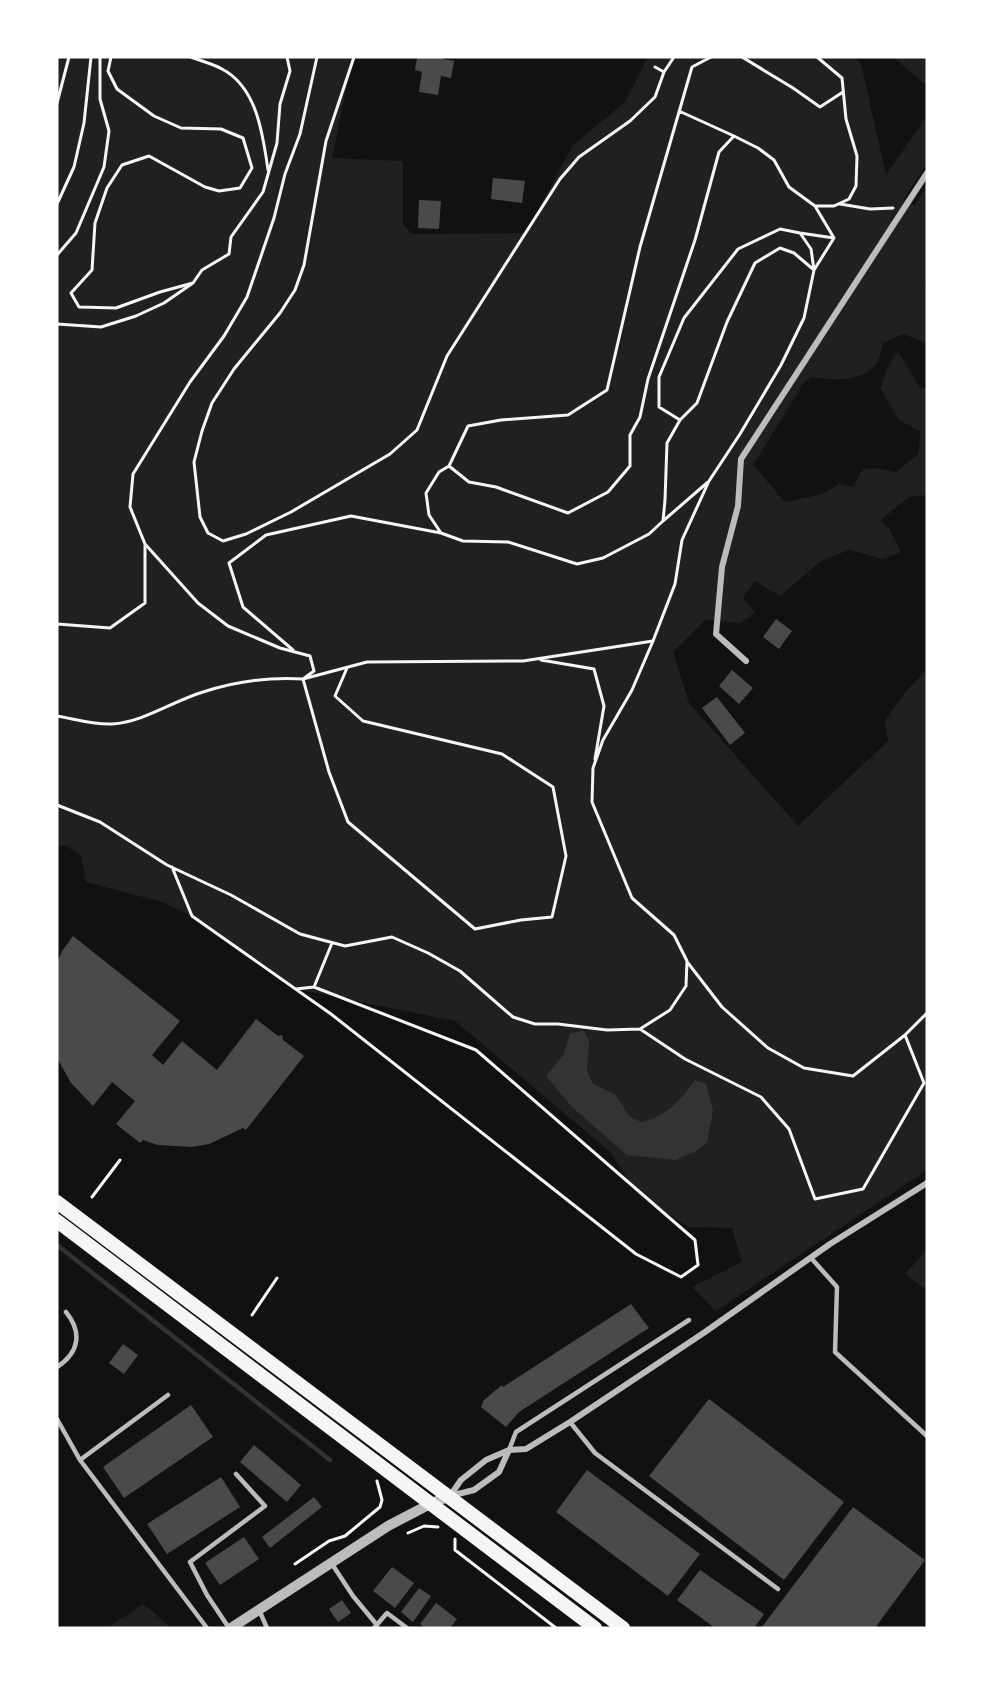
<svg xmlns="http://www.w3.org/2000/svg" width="984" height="1685" font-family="'PT Sans Narrow',sans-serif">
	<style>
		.green { fill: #202020 }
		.water { fill: #333 }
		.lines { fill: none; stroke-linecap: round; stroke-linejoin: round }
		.stream { stroke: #333; stroke-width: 4.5 }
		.building { fill: #4a4a4a }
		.path { stroke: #f5f5f5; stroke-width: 3 }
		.service { stroke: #bcbcbc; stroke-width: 4.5 }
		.minor { stroke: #bcbcbc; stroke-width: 6 }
		.tertiary { stroke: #bcbcbc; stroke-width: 10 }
		.primary { stroke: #f5f5f5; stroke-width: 14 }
	</style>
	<rect width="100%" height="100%" fill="#111"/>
	<!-- green -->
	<path class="green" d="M57,57H353L332,158L403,161V224L412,234L526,233L573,145L625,102L648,57H854L861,64L886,175L927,116V164L904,199L915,206L923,191H927V266L925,285L927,289V343L903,334L883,343C881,350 879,361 875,366C857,383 833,380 811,377L803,384L753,465L785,502L823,494L839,484L853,487L863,469L875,468L896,472L919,454L920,431L899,420L880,388L889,365L898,351L920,388L927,389V495L909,497L881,520L890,530L901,552L883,559L849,550L821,561L780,596L755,581L743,598L755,612L740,623L705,620L673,652L689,703L798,826L888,741L885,721L906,691L927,669V1170L716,1311L692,1287L742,1262L732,1228L688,1227L637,1193L610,1152L455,1021L296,989L204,922L162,902L86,882L81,856L65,845L57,846Z
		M893,57H927V86Z
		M927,1250V1290L905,1274Z
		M144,1604L171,1628H107Z"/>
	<!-- water -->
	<path class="water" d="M584,1031L589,1041L587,1071L593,1084L616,1095L629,1116L641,1122C666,1117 681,1100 695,1080L706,1084L713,1111L707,1142L696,1151L676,1160L627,1155L572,1107L546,1076L564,1054L570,1033Z"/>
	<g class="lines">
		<!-- stream -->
		<path class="stream" d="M57,1245L330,1460"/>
	</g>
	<!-- building -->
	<path class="building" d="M417,57H444L443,59L454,61L451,78L441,76L438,95L419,92L422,72L415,70Z
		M493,178L525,181L522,203L491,199Z
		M419,200L441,201L439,229L418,228Z
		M776,619L792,631L779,649L763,637Z
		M732,670L753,688L739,704L719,686Z
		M717,697L745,733L730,745L702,708Z
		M73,936L180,1021L152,1055L163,1065L182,1041L217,1070L256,1019L278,1036L282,1035L283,1040L304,1056L246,1130L243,1128L209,1144L192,1147L158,1145L143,1140L140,1143L116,1124L135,1101L112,1082L93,1106L71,1083L57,1058V963L62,951Z
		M631,1304L649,1328L519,1412L506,1427L481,1407L484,1400L502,1385L503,1387Z
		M123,1344L138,1355L124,1374L109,1363Z
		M709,1399L844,1502L784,1580L649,1476Z
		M191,1405L213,1437L124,1498L103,1467Z
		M254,1445L301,1485L287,1502L240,1462Z
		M587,1470L700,1554L668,1596L556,1512Z
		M221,1477L240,1507L167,1554L147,1524Z
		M314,1497L322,1507L270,1548L262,1537Z
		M853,1507L925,1560L875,1628H761Z
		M244,1537L259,1559L220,1585L205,1563Z
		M392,1567L414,1583L395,1608L373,1591Z
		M700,1570L764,1614L754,1628H715L677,1600Z
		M419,1588L431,1596L413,1622L401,1612Z
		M342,1600L351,1613L338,1622L329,1609Z
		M436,1603L457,1619L450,1628H425L420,1624Z"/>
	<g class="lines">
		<!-- path -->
		<path class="path" d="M111,57L108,71L117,89L154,116L181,128L221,129L243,138L252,168L240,188L219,191L205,187L149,156L122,165L107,188L95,223L92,270L71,293L79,307L116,308L160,292L193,283
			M191,57C201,61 213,64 222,69C257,87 263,135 268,170
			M354,57L326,141L304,265L295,290L280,313L234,369L212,403L202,431L194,462L200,517L208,533L223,541L246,534L291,512L390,454L417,430L447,356L560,179L579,157L630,121L655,97L664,72L674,57
			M742,57L793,88L820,107L843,92
			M655,67L664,72
			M57,103L69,57
			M679,111L734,136
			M57,204L74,167L84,123L91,57
			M840,204L870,209L893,208
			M800,233L834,238
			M57,255L76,233L104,167L109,131L100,99V57
			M57,324L101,327L136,316L164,303L193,283L202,270L229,254L231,237L263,192L277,143L280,104L290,71L287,57
			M680,420L697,403L727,322L755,263L780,248L794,253L814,270L834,238L815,206
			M449,466L468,426L501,420L568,415L607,390L640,247L692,67L711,57
			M663,521L708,482
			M57,624L110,628L145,603V545
			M293,650L243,607L229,563L266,535L351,516L441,533
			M541,660L594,669L604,706L595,759
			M347,668L335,696L363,721L502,754L553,787L566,856L552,917L521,920L475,929L348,822L329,772L303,679L367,662L523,661L653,641
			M57,716C74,719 94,725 112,724C144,722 173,701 203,692C234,682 270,677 303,679L314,671L310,656L280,648L228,626L198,603L145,544L130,507L133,474L190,382L224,336L247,297L274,218L285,174L300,134L317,57
			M57,805L100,822L167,865L231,895L300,934L345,946L392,937L428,953L460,971L513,1017L535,1024H558L607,1030L640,1029L670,1010L686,986L687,961L674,935L632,898L592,802L593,768L603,740L632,690L653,641L675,584L682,540L709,481L740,434L781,365L804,318L814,270L811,249L800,233L780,229L738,249L684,318L659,377V407L680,420L667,443L665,500L663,521L649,534L603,558L577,564L508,542L463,541L441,533L429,515L426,493L439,472L449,466L469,482L496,487L568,513L608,492L630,466V435L640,417L648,379L695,240L719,152L734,136L758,148L774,160L789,187L815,206H834L849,199L856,186L857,156L846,119L842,78L817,57
			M172,867L192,916L331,1014L636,1254L681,1277L698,1265L695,1240L476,1050L314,987L332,943
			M688,963L722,1007L768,1048L804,1068L853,1076L905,1035L927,1013
			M296,989L314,987
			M640,1029L685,1059L761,1097L789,1129L815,1199L863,1189L924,1083L905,1035
			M92,1197L120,1160
			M252,1315L277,1278
			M408,1533L424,1526L438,1527
			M455,1539V1550L556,1628
			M295,1564L329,1541L345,1536L380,1507L382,1500L377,1481"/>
		<!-- service -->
		<path class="service" d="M811,1258L837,1287L835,1352L927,1436
			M57,1367C80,1352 82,1332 66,1312
			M57,1419L80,1460L207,1628
			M570,1422L595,1453L778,1589
			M509,1450L516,1432L689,1320
			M80,1460L168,1395
			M332,1564L353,1596L377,1625
			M259,1610L267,1628
			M229,1628L207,1595L190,1562L265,1506L236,1474
			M374,1628L387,1613L407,1628"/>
		<!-- minor -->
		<path class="minor" d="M746,661L716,634L722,567L738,506L741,459L927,173
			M450,1496L461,1480L486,1460L509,1450L526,1449L570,1422L705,1332L830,1244L927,1183
			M450,1496L474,1490L499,1472L509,1450"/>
		<!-- tertiary -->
		<path class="tertiary" d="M231,1628L388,1526L432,1503L450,1496"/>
		<!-- primary -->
		<path class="primary" d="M57,1202L623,1628
			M57,1221L595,1628"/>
	</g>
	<!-- border -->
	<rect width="984" height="1685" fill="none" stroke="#ffffff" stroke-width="117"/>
</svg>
